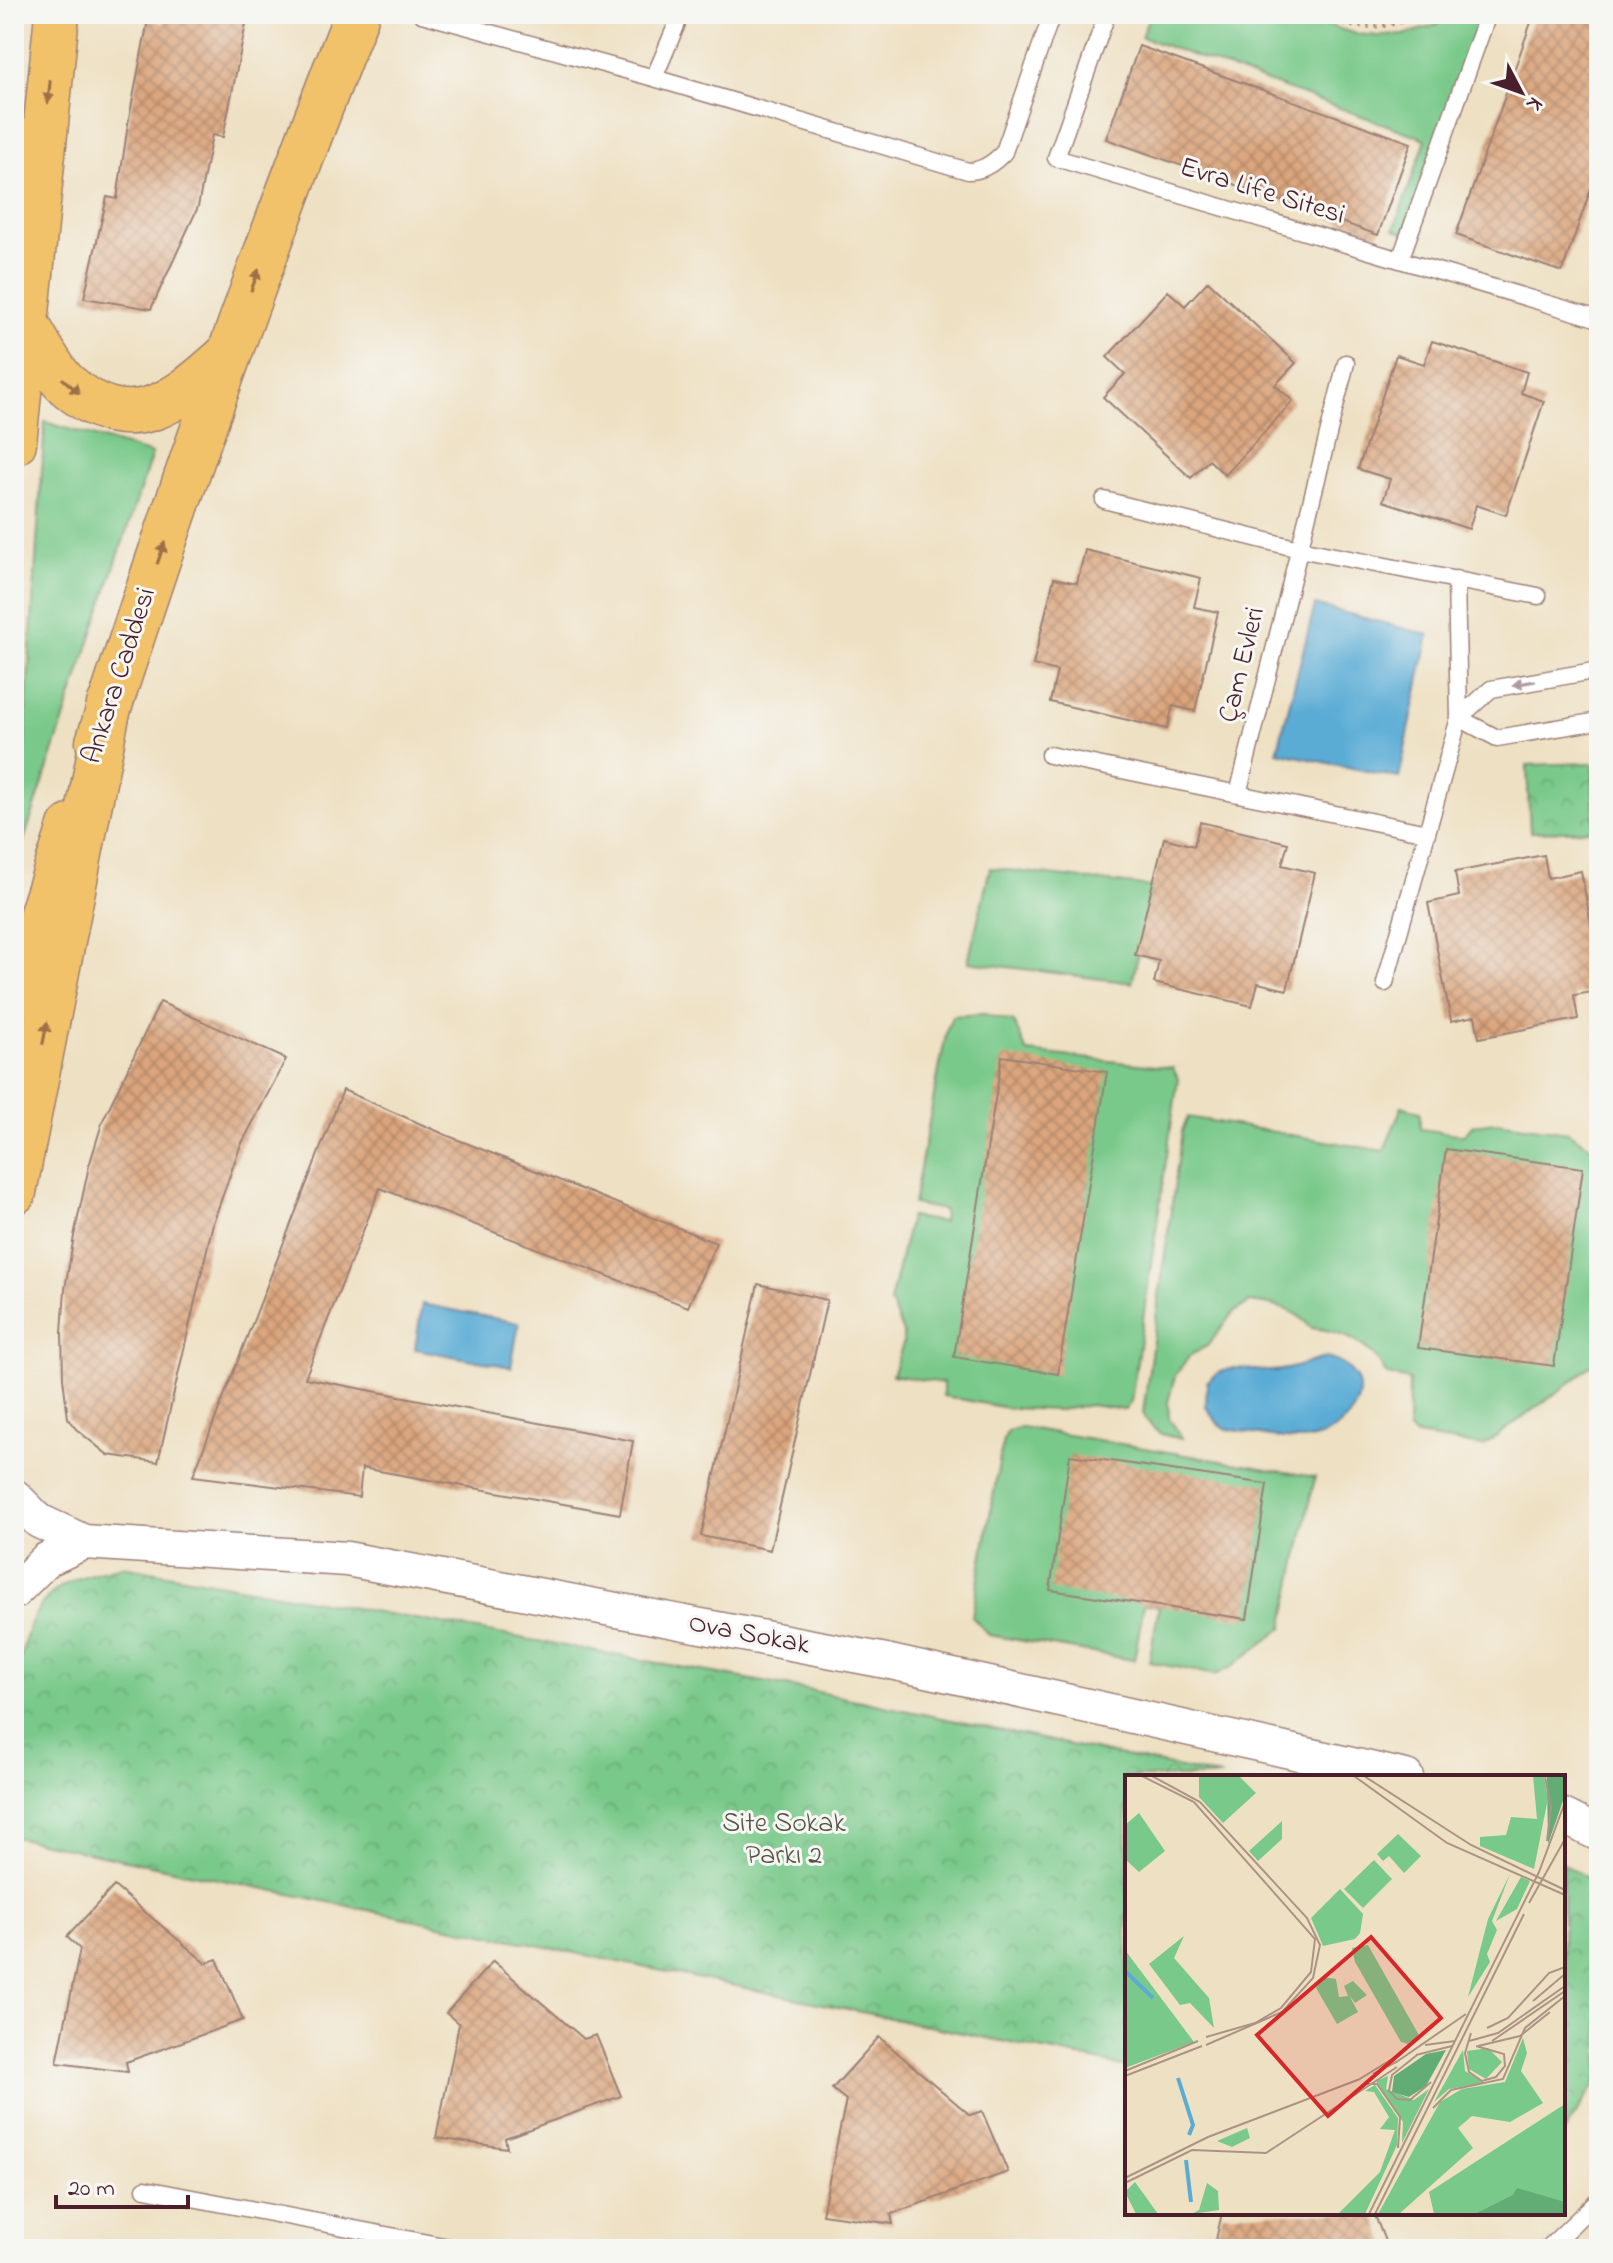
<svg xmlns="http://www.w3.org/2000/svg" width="1613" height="2263" font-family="'Indie Flower',sans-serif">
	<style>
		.green { fill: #79c98a; stroke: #62745a; stroke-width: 2 }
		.park { fill: url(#park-crowns); stroke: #62745a; stroke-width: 2 }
		.water { fill: #5aacd5; stroke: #526680; stroke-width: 2 }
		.building { fill: url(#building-cross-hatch) }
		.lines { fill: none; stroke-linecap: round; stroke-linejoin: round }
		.service-casing { stroke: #9c8076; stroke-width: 19 }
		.minor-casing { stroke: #9c8076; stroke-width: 37 }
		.primary-casing { stroke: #9c8076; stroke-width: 47 }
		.motorway-casing { stroke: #9c8076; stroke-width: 47 }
		.path { stroke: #9c8076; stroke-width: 5; stroke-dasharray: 2 6; stroke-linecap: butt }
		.service { stroke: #fff; stroke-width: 16 }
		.minor { stroke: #fff; stroke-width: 34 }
		.primary { stroke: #f2c26a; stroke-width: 44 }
		.motorway { stroke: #f2c26a; stroke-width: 44 }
		.oneway { fill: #9e704a }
		.oneway2 { fill: #ae9aa0 }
		.labels { text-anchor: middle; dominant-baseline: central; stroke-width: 6; stroke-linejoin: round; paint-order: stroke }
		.street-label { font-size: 28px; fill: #4a1f2b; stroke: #f6f6f2 }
		.park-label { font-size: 28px; fill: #585248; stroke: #f6f6f2 }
		.inset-river { fill: none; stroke: #5aacd5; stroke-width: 4 }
		.inset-road { fill: none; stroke: #ac9386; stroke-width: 2 }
		.view { fill: #d62828; fill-opacity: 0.15; stroke: #d62828; stroke-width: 4 }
		.inset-edge { fill: none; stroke: #4a1f2b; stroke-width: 4 }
	</style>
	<defs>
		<pattern id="park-crowns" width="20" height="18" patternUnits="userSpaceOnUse" patternTransform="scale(2)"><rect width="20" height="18" fill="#79c98a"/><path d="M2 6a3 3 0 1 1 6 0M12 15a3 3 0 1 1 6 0" fill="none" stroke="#6aac77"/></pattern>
		<pattern id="building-cross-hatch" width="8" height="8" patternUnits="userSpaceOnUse" patternTransform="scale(2)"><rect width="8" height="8" fill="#dba67e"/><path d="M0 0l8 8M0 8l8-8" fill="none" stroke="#b48767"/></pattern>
	</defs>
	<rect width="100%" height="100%" fill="#f6f6f2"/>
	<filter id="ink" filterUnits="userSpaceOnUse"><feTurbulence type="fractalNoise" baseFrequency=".0125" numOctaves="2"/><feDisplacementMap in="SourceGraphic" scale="16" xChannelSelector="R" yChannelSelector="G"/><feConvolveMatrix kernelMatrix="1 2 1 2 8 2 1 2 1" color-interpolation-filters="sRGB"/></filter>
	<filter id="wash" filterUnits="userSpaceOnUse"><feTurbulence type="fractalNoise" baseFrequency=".006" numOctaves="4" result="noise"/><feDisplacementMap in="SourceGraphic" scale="32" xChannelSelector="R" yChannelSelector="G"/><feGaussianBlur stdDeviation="1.8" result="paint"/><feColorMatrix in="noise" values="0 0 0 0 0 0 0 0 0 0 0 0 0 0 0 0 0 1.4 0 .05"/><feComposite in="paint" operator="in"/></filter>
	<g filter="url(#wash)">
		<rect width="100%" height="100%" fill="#eee0c2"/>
		<!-- green -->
		<path class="green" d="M1150,14H1292L1356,34L1378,36L1404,35L1436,25L1452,14H1485L1407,234L1394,229L1426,139L1141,37Z
			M45,422L152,454L16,864Z
			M990,868L1152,887L1132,983L968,962Z
			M984,1014L1014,1022L1027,1052L1173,1068L1178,1079L1131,1401L1125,1410L1090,1405L1060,1410L1007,1408L943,1396V1383L892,1375L903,1344V1333L890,1302L910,1217L943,1222L944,1210L913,1204L947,1029L952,1016Z
			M1402,1106L1420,1112V1129L1464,1135L1473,1125L1496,1122L1568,1132L1598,1151L1599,1357L1575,1379L1483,1446L1417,1436L1408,1429L1409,1380L1387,1375C1373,1346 1343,1330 1311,1328C1295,1308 1275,1305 1250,1302L1233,1313L1207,1346L1189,1356L1175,1376L1168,1402L1169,1418L1182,1438C1161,1437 1152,1431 1143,1413L1182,1131L1188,1117L1384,1151Z
			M1021,1427L1315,1477L1283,1628L1230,1668L1215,1675L1149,1662L1159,1606L1144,1604L1134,1660L989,1635L972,1617L1003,1440L1008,1431Z"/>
		<!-- park -->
		<path class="park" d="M1593,763L1594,830L1530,832L1527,765Z
			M123,1566L813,1691L1223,1777H1127V2067L14,1837C14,1776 5,1655 41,1605C59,1580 95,1572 123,1566Z
			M1563,1864L1599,1885V2078L1563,2134Z"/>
		<!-- water -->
		<path class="water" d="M1315,605L1429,635L1399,778L1277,752Z
			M422,1304L519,1323L511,1367L415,1349Z
			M1327,1358C1385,1375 1355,1432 1309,1439C1287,1443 1251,1432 1228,1429L1219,1425L1206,1407L1207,1382C1230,1359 1245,1372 1272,1371C1291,1371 1309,1361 1327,1358Z"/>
		<g id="blocks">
			<!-- building -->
			<path class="building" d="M164,14H248L223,137L212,135L198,207L151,309L84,298L107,197L117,199L128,124L148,20L164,23Z
				M1534,14H1599V165L1562,272L1456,235Z
				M1139,46L1411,143L1378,235L1106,139Z
				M1208,281L1296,363L1275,385L1293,401L1225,475L1209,460L1191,478L1103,397L1125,374L1107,357L1168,291L1185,306Z
				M1432,341L1527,372L1521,393L1544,401L1506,515L1476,505L1469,529L1383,501L1390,479L1358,469L1396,355L1424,364Z
				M1085,550L1201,578L1194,607L1218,612L1195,711L1173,706L1167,729L1050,702L1057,671L1033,665L1054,578L1077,583Z
				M1200,822L1288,843L1282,865L1315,873L1287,990L1258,983L1252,1006L1154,983L1159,961L1135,955L1164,838L1194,846Z
				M1544,855L1548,878L1581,871L1599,967V991L1574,995L1578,1019L1479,1038L1475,1016L1451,1021L1428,903L1459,896L1455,872Z
				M160,1002L286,1059L240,1147L213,1223L158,1462L108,1455L76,1429L68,1418L63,1378L62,1332L65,1289L74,1236L89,1166L103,1120Z
				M1002,1056L1107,1072L1058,1374L954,1357Z
				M343,1090L446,1135L716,1243L688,1307L380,1188L305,1378L633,1441L620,1514L362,1468L359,1497L193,1476Z
				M1446,1149L1583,1168L1554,1366L1418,1348Z
				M758,1284L827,1300L770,1550L701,1536Z
				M1070,1455L1267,1484L1247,1619L1050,1590Z
				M114,1886L206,1963L217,1959L243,2020L126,2062L128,2072L57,2063L80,1949L67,1937Z
				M493,1961L584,2039L596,2035L621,2096L505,2138L507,2148L436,2138L459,2024L446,2013Z
				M879,2037L970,2115L982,2111L1008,2172L891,2214L893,2224L822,2214L846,2100L832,2089Z
				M1222,2213H1374L1388,2249H1214Z"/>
		</g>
	</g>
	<g filter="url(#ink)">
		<use href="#blocks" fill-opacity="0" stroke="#9c8076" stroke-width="2"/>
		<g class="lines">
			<defs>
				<path id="service" d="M422,14L654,78L968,171C983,171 994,163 1004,152L1052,14
					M1107,14L1056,158L1599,319
					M654,78L681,14
					M1400,260L1488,14
					M1104,500L1299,549L1538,596
					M1459,718L1491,689L1599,670
					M1459,718L1497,738L1599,721
					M1049,755L1427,833
					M1238,794L1346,363
					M1385,983L1459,718L1456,579
					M145,2189L459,2249
					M1547,2249L1599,2199"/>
				<path id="minor" d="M14,164L41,176
					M14,1496L39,1521L84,1542L347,1559L886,1661L1406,1777
					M14,1592L46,1560L84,1542
					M1563,1816L1599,1834"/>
				<path id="primary" d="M26,323C37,340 52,372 67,385C130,440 176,402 227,356
					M14,443L57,14
					M98,742C177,497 262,254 357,14
					M14,999L70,827"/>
				<path id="motorway" d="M14,1192L109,705"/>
			</defs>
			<!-- service casing -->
			<use href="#service" class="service-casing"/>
			<!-- minor casing -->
			<use href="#minor" class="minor-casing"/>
			<!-- primary casing -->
			<use href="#primary" class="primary-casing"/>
			<!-- motorway casing -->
			<use href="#motorway" class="motorway-casing"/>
			<!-- path -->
			<path class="path" d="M1305,14C1343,27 1381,34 1418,14"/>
			<!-- service -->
			<use href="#service" class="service"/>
			<!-- minor -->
			<use href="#minor" class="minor"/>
			<!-- primary -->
			<use href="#primary" class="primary"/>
			<!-- motorway -->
			<use href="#motorway" class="motorway"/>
		</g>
		<!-- one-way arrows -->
		<defs><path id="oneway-solid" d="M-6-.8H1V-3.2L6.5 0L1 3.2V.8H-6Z" transform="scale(2)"/></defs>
		<g class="oneway">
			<use href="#oneway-solid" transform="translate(49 92) rotate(96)"/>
			<use href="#oneway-solid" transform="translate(255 280) rotate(-70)"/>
			<use href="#oneway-solid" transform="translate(71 386) rotate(41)"/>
			<use href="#oneway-solid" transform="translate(161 553) rotate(-71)"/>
			<use href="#oneway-solid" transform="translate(45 1033) rotate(-79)"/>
		</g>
		<use class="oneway2" href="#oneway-solid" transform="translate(1524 683) rotate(170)"/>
	</g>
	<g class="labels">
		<!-- street labels -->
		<g class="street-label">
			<text transform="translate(1262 192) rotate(17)">Evra Life Sitesi</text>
			<text transform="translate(1243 665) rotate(-76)">Çam Evleri</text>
			<text transform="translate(120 676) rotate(-72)">Ankara Caddesi</text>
			<text transform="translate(749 1635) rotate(11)">Ova Sokak</text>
		</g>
		<!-- park labels -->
		<g class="park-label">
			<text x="784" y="1824">Site Sokak<tspan x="784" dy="32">Parkı 2</tspan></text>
		</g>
	</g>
	<!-- overview -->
	<g transform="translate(1125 1775)">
		<rect width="440" height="440" fill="#eee0c2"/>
		<path d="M408,1H419L423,23L409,94L355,71V62L381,60L386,42L412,44ZM14,38L40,76L14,97L0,84V50ZM157,46V64L133,86L124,76ZM249,85L267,104L238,133L219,114ZM385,99L367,146L372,155L362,179L365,187L343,222L363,144ZM396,102L405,106L392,134L371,146ZM215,114L238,139L235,158L230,164L198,171L186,143ZM59,161L49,183L84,223L89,253L65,228L55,230L24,189ZM0,175L69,267L0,293ZM199,202L211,204L214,222L223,221L219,211L228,206L242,220L230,228L224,220L233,237L212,249L191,213ZM398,263L402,278L396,296L418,328L385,347L347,341L333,353L348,373L274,439H253L315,327L337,314L380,307ZM363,273L377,287L361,304L344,294L342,276ZM338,275L340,296L360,308L324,314L309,327ZM263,301L261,314L289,325L304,314L277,368L278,347L251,306ZM250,310L273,343L272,370L240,439H213L255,397L270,355L255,354L264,342L249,317L240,316ZM440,329V439H309L304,417ZM82,408L93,416L94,435L67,439L74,435Z" fill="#79c98a"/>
		<path d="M422,1H440V20L423,69ZM321,275L301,311L284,322L267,317L269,301L301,279ZM392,413L440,427V439H350L388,420Z" fill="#62ad76"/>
		<path d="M10,407L33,439H11L0,417Z" fill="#79c98a"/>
		<path d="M74,1H114L131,18L98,48L74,22ZM273,59L296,81L279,98L264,81L258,86L252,79ZM243,170L295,262L283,269L276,267L230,187L227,173ZM122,353L125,363L107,372L92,366Z" fill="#79c98a"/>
		<path class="inset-river" d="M0,196L28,223M53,303L68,350L64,360M61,385L66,427"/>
		<path class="inset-road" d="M17,1L69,27L190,164L186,197L156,233L130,248L81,262M27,1L75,27L182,143L195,170L188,203L157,237L81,270M229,1L322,68L440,120M239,1L346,70L440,115M420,1L426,33L422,66M404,128L440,64M408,226L440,199M362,253L383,243L424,198L440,192M346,258L340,278L344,297L357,306L371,302L380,291L379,279L351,271M344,266L373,258L440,211M367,266L440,216M300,270L330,266M353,271L395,261L425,237M291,280L327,271M292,280L267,300L264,316L272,324L285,325L306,307M270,288L341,239M0,296L73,266M248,299L271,287M0,301L77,271M233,305L272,281M241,309H252L275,342L273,373M308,333L326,315L378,304L400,253L440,221M0,403L83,362L235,304M0,408L67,375L141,378L272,292M244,439L414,97L440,27M250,439L399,139"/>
		<path class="view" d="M246,162L316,243L203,341L132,260Z"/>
		<rect width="440" height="440" class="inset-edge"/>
	</g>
	<!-- margin -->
	<rect width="1613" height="2263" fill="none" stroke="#f6f6f2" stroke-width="48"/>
	<!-- north arrow -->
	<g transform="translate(1521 92) rotate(131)" stroke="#f6f6f2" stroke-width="6" paint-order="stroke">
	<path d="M0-6L14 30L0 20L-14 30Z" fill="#4a1f2b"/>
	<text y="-12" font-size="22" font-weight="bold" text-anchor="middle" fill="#4a1f2b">K</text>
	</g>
	<!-- scale -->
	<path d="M56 2195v12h132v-12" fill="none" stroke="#4a1f2b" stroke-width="4"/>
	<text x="68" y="2195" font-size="24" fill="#4a1f2b" stroke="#f6f6f2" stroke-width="6" paint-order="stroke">20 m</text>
</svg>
